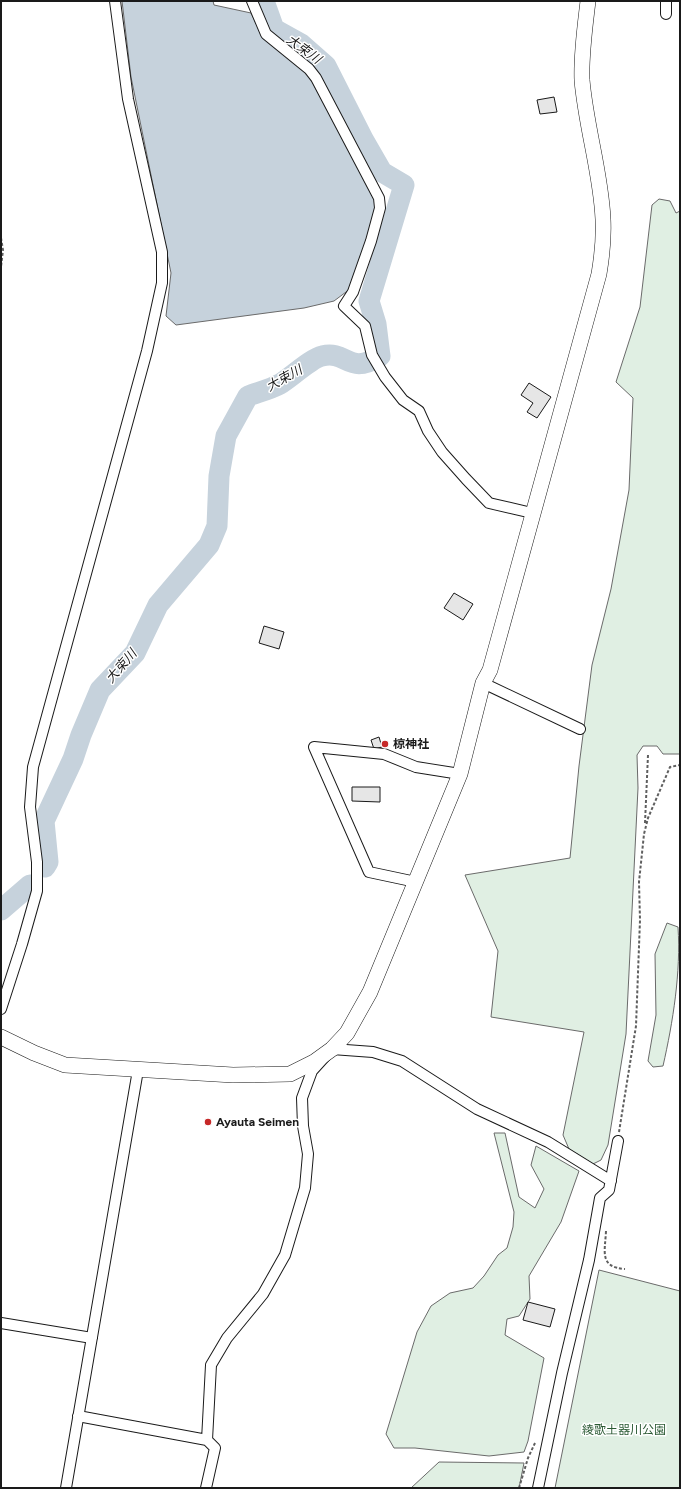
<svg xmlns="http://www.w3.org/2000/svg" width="681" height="1489" font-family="Figtree,'Noto Sans JP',sans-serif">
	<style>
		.green { fill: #e0efe3; stroke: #6a6a6a }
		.water { fill: #c6d2dc; stroke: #6a6a6a }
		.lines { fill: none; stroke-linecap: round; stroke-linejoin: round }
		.river { stroke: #c6d2dc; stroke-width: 21 }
		.building { fill: #e6e6e6; stroke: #1a1a1a }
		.street-casing { stroke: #1a1a1a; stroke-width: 12 }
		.secondary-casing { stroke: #1a1a1a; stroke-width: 16 }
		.path { stroke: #5f5f5f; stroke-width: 2; stroke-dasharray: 3 2; stroke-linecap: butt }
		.street { stroke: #fff; stroke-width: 10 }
		.secondary { stroke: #fff; stroke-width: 15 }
		.poi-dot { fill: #c62828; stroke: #fff; stroke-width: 1.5 }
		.labels { text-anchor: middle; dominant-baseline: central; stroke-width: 3; stroke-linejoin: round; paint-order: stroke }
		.poi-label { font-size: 12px; font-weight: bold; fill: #1a1a1a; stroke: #fff; text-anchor: start }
		.park-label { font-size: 12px; fill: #2b5a34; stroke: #fff }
		.water-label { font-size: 13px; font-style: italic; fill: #1a1a1a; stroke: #fff }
	</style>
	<rect width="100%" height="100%" fill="#fff"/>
	<!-- green -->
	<path class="green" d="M659,199L670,201L676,213L680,211V754H663L657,746H643L637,755L638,788L626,1034L608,1145L601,1160L593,1164L569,1149L563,1135L584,1032L491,1017L498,951L465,875L570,858L579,766L592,665L611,589L629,490L633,398L616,382L640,307L652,205Z
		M667,923L678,927C681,972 673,1022 663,1066L653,1067L648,1061L656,1015L655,954Z
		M494,1133H505L519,1197L535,1208L544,1189L531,1165L536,1146L579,1171L561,1222L529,1276L530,1299L519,1316L507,1319L505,1335L544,1358L528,1441L524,1452L489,1456L415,1448H394L386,1434L417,1332L431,1306L450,1293L473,1288L484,1276L498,1255L507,1248L513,1227L514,1212Z
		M599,1270L680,1291V1488H555Z
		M439,1462L524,1463L519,1488H411Z"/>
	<!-- water -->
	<path class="water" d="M122,1H213L214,5L251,13L264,39L301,66L310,78L374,195L378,210L350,289L334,301L304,308L176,325L166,316L171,273L131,77Z"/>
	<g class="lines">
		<!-- river -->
		<path class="river" d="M45,867L48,862L44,821L73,759L81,735L100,690L135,653L158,605L209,545L217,526L219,476L226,436L248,396C259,392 271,389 280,384C290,378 312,358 322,356C348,350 348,376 380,356L376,324L369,301L404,185L382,172L363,139L326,66L301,44L274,29L264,1
			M1,910L30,885"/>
	</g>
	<!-- building -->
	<path class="building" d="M554,97L557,112L540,114L537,100Z
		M529,383L551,397L537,418L527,412L533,403L521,395Z
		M454,593L473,604L463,620L444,608Z
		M264,626L284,632L279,649L259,643Z
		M379,737L382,747L374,749L371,740Z
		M352,787H380V802L352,801Z
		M528,1302L555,1309L550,1327L523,1320Z"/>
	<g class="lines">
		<defs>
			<path id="street" d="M252,1L266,34L309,69L316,78L379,198L380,208L371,241L353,292L344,306L365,326L372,355L385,377L403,400L419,411L428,431L442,452L466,479L489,503L532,513
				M666,14V1
				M483,683L580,729
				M416,882L369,872L314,747L384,754L416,767L460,774
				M1,1009L22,944L37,891V862L30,807L33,767L147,351L162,283V252L128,99L115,1
				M1,1323L92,1338
				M78,1416L207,1440
				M66,1488L138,1070
				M206,1488L215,1448L207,1440L211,1365L227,1338L263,1294L285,1255L305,1188L308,1154L303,1126L302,1098L312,1071L332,1049L373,1052L402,1061L477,1109L548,1142L611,1181
				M538,1488L562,1373L589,1260L600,1198L609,1190L618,1141"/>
			<path id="secondary" d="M1,1037L34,1053L65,1065L233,1075L290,1074L314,1062L332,1049L347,1033L370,992L460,774L483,683L490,670L599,274C602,256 604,238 603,219C601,173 586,127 582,80C581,54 585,27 588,1"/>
		</defs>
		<!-- street casing -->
		<use href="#street" class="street-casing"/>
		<!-- secondary casing -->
		<use href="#secondary" class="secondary-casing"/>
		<!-- path -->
		<path class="path" d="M1,238L3,250L1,267
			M645,823L648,755
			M619,1132L636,1026L640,920L639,882L644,834L648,818L670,767L680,765
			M606,1231C605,1252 599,1267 625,1269
			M519,1488L528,1458L535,1443"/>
		<!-- street -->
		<use href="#street" class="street"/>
		<!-- secondary -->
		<use href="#secondary" class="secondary"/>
	</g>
	<!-- markers -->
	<g class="poi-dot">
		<circle cx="385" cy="744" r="4"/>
		<circle cx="208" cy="1122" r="4"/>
	</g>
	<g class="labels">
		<!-- poi labels -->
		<g class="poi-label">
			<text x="393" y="744">椋神社</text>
			<text x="216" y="1122">Ayauta Seimen</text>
		</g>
		<!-- park labels -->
		<g class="park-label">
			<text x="624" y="1430">綾歌土器川公園</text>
		</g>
		<!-- water labels -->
		<g class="water-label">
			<text transform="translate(304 49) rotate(36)">大束川</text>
			<text transform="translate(284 378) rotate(-29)">大束川</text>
			<text transform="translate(121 666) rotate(-49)">大束川</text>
		</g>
	</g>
	<!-- border -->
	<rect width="681" height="1489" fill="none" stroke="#1a1a1a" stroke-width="4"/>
</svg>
